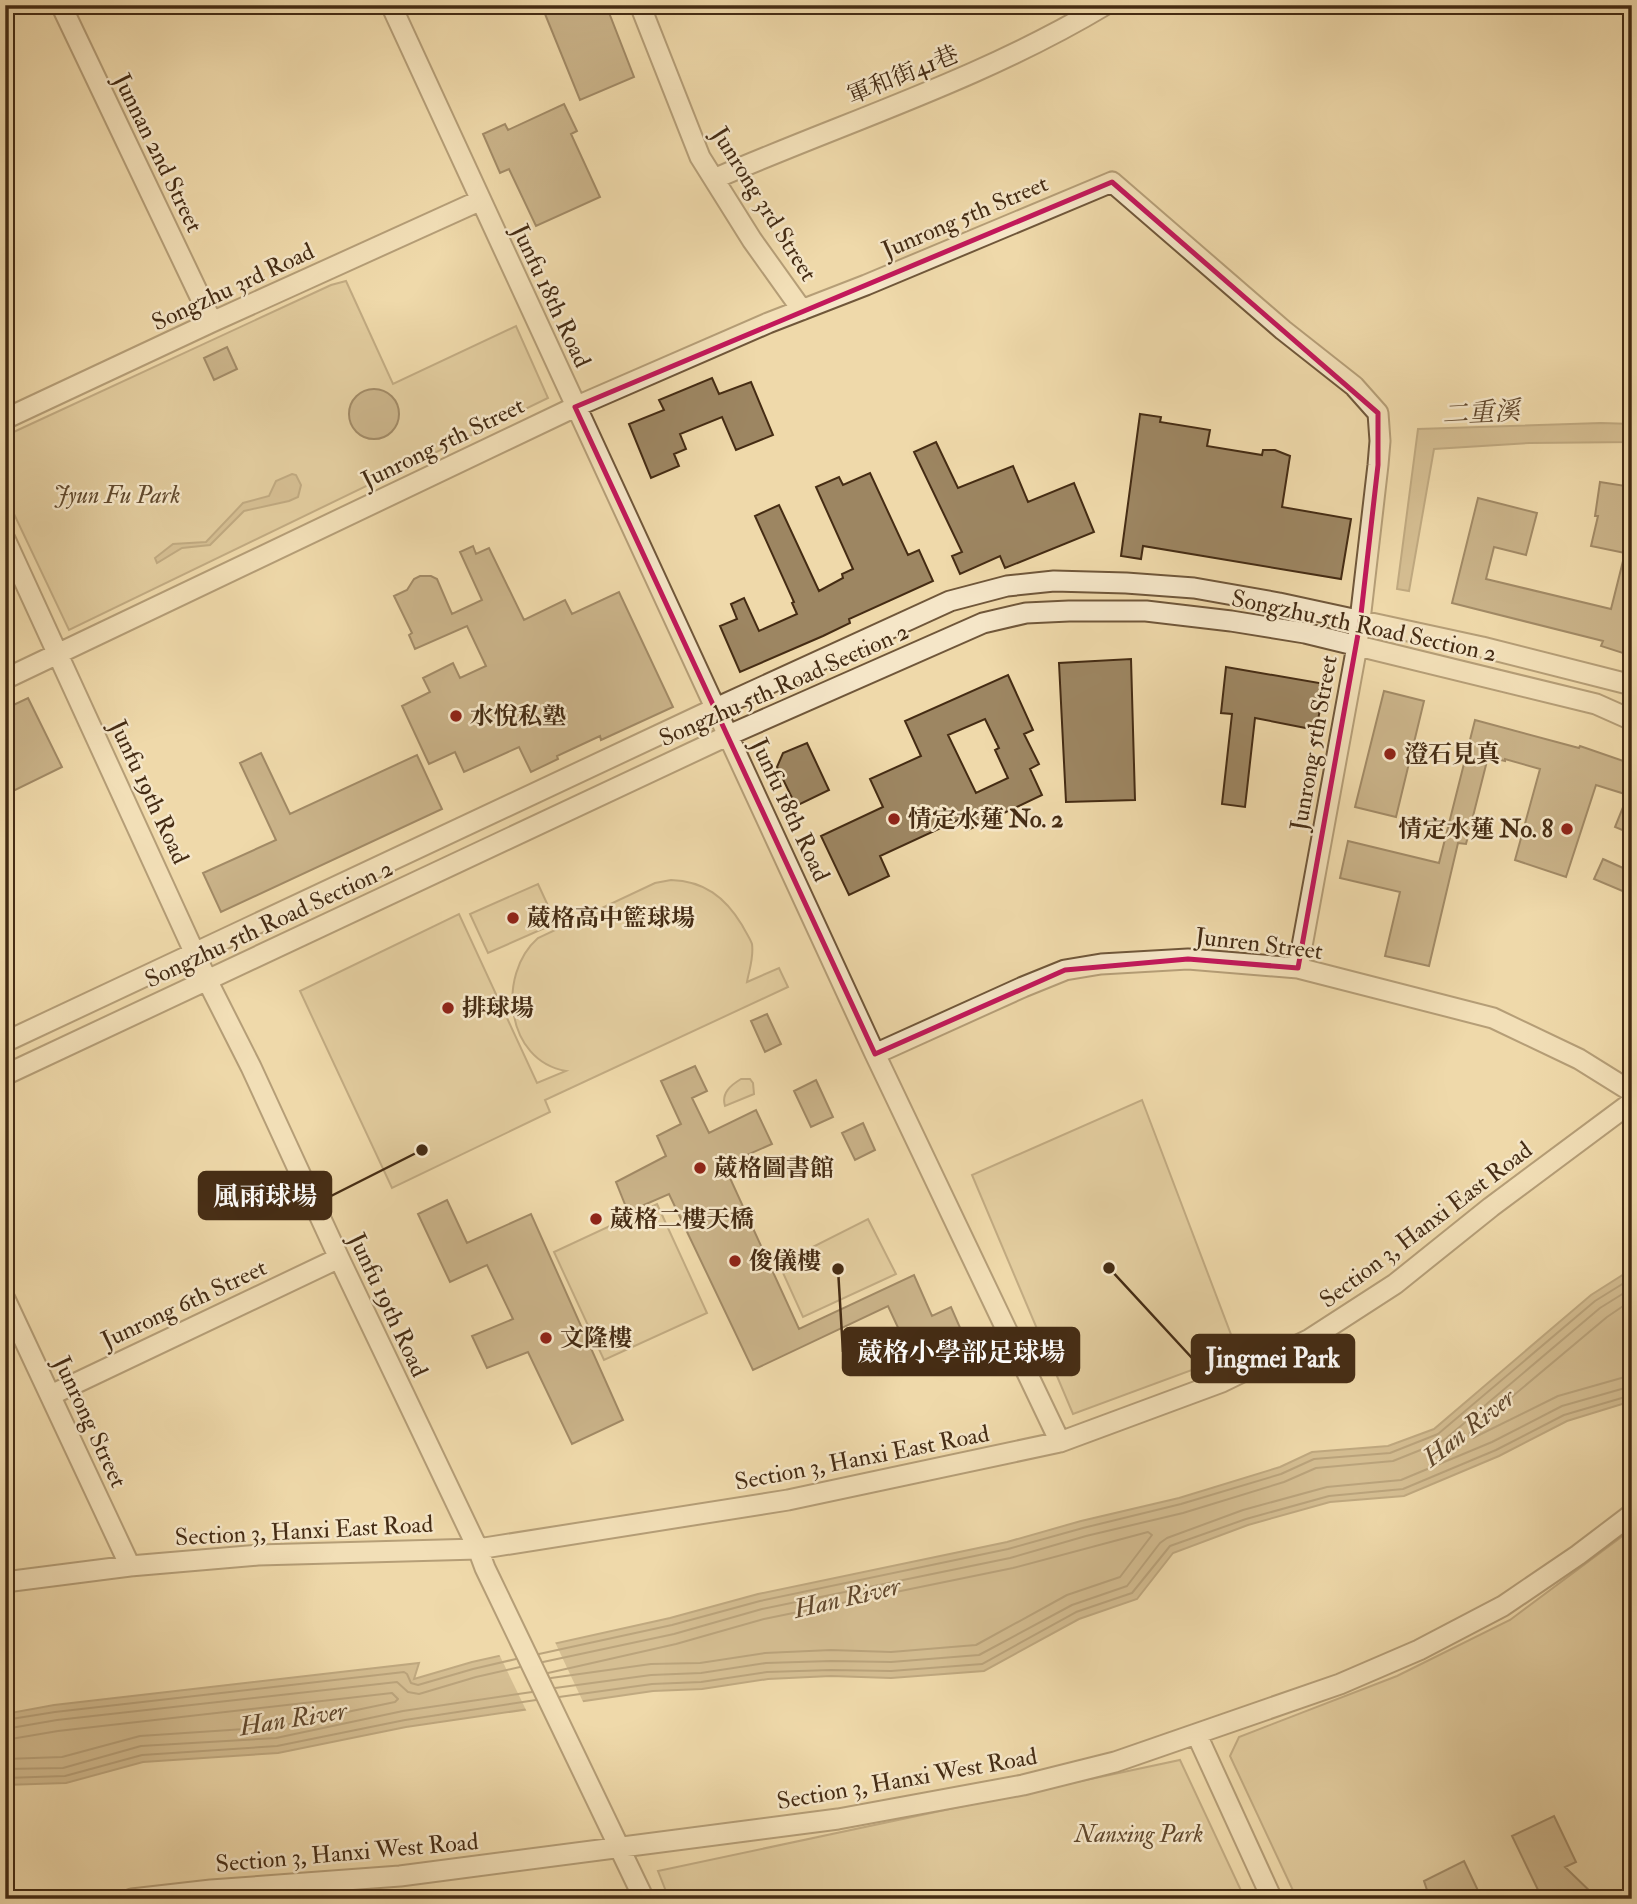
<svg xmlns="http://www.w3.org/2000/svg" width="1637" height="1904" font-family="'IM FELL Double Pica','Noto Serif TC',serif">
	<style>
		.green { fill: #d2bc90; stroke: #8c7452; stroke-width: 2 }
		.water { fill: #b59e77; stroke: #88704f; stroke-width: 2 }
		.pier { fill: #efd9aa }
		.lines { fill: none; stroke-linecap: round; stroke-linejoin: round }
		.shore { stroke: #7d6546; stroke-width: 2 }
		.building { fill: #9d8662; stroke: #452c14; stroke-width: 2; fill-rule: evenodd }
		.minor-casing { stroke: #70573a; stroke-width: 23 }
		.minor { stroke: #f5e6c8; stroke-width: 19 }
		.marked { fill: none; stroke: #c2185b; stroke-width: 5; stroke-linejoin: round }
		.poi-dot { fill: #8f2418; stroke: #f5e6c8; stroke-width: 2.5 }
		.labels { text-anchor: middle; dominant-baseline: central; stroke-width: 5; stroke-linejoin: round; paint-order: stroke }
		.street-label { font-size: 24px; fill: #452c14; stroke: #f5e6c8 }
		.park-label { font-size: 24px; font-style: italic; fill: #61492d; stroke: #f5e6c8 }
		.poi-label { font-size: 24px; font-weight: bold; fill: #452c14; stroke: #f5e6c8; text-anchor: start }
		.water-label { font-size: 26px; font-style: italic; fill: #61482d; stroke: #f5e6c8 }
		.leader { fill: none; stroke: #452c14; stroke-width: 2.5 }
		.callout-dot { fill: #452c14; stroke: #f5e6c8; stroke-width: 2.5 }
		.callout { fill: #452c14; stroke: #452c14; stroke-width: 2.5 }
		.callout-label { font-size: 26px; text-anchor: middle; font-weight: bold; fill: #fff }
	</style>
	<rect width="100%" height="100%" fill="#efd9aa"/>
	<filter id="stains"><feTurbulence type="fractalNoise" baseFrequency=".00286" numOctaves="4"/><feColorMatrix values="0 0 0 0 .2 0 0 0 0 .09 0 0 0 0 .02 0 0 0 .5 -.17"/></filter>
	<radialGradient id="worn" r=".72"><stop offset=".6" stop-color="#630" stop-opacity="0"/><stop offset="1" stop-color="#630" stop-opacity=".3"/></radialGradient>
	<!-- green -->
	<path class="green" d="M346,281L393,384L516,326L548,398L69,630L5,495V436L331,285Z
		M671,880C704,881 725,897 742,925C745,931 750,938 752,944C754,958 749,970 747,982L779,968L788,987L545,1100L550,1112L392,1188L300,991L459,914L537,1083L566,1071C506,1061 496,975 538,938L655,883Z
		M538,884L556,923L488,953L470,914Z
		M741,1079H750L753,1083L754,1094L725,1106C721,1093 731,1085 741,1079Z
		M1142,1100L1238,1353L1073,1414L972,1175Z
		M657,1204L707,1313L604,1360L554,1252Z
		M868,1219L896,1274L803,1317L779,1264Z
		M1632,1529V1899H1297L1230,1756L1239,1737L1397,1676L1510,1620Z
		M1180,1760L1245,1899H669L658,1871Z"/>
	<!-- water -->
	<path class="water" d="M1601,423L1632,424V442L1529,443L1434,449L1409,591L1397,589L1418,429Z
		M292,474L296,475L301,485L298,497L289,501L244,511L210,545L182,548L157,563L155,558L173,544L206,542L243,503L269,496L276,481Z
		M1632,1269V1401L1567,1421L1499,1456L1404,1496L1330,1502L1248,1525L1173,1553L1137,1599L1079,1619L984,1671L891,1678L831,1676L768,1679L702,1689L653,1691L406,1727L278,1753L143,1762L66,1783L5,1785V1714L54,1705L419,1663L414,1679L472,1662L670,1618L758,1594L1007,1542L1081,1521L1179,1498L1280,1467L1312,1452L1388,1446L1434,1429L1591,1295Z"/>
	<!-- pier -->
	<path class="pier" d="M554,1640L584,1704L527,1712L498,1652Z"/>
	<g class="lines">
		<!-- shore -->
		<path class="shore" d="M1632,1300L1607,1317L1470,1432L1469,1436L1473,1438L1558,1396L1632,1375
			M539,1654L672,1625L760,1601L1008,1549L1083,1528L1181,1504L1281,1474L1314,1459L1390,1453L1438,1434L1595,1301L1632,1278
			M543,1662L674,1634L762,1609L1010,1558L1086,1536L1183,1513L1284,1482L1316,1468L1393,1461L1443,1441L1600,1308L1632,1288
			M548,1673L676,1644L764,1619L1013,1568L1148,1532L1152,1535L1120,1577L1067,1595L976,1645L891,1652L831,1650L765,1653L700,1663L651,1664L551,1678
			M555,1688L651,1675L701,1673L766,1663L831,1661L891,1662L979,1655L1072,1605L1127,1586L1160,1543L1167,1538L1243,1510L1327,1487L1401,1480L1492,1442L1562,1406L1632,1386
			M559,1697L652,1684L701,1682L767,1672L831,1670L891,1671L982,1664L1076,1612L1132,1593L1170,1546L1246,1519L1329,1496L1403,1489L1496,1450L1564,1415L1632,1395
			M5,1720L55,1712L404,1672L407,1674L411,1683L418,1685L473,1669L516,1659
			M5,1729L57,1720L397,1682L408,1692L419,1694L476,1677L520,1667
			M5,1740L58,1731L392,1693L398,1699L395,1702L275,1727L140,1736L62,1757L5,1759
			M5,1769L63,1768L141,1746L276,1738L403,1711L532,1692
			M5,1778L65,1776L142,1755L277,1746L405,1720L536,1700"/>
	</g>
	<!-- building -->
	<path class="building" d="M567,5H606L634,77L580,100L545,14Z
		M564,104L577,131L571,134L600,197L536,226L509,169L500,173L483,134L505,124L508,130Z
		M227,347L237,369L214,380L204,358Z
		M712,378L719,394L751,382L773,435L736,450L722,417L680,434L686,449L674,454L679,466L651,478L629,424L664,410L659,400Z
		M349 414a25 25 0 1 1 50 0a25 25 0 1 1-50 0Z
		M1140,414L1161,417L1160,422L1210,430L1207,446L1262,455L1263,450H1275L1290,456L1282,507L1351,519L1341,579L1143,546L1141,559L1121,556Z
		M936,442L958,488L1013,466L1028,502L1074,483L1094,532L1005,568L1000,556L960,574L952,556L962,552L914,452Z
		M870,473L908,555L919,550L933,581L849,619L850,623L823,636L740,672L720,626L737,619L731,604L744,598L759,631L797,614L792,603L794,602L755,516L779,505L819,591L843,578L842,574L853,569L816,487L839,477L843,485Z
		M1600,482L1632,487V656L1601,646L1603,641L1452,603L1478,498L1537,513L1526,555L1494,547L1486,579L1611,609L1625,553L1591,546L1598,516H1595Z
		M473,546L476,554L489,548L524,620L565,600L572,614L619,592L673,707L601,740L600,736L557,756L558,759L531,772L519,747L464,772L455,752L429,764L402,706L430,692L423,678L453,663L460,678L486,666L467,626L415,649L409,635L412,633L394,596L407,590L414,579L420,576H431L437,579L452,614L482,600L460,552Z
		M1131,659L1135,800L1066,802L1059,663Z
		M1226,667L1325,684L1316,730L1255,718L1245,807L1222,804L1232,714L1221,713Z
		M1008,675L1033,730L1024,734L1039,764L1030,769L1042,795L968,830L964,820L961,821L960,819L880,856L889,876L849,895L821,836L883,807L870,779L921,756L905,721ZM985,719L999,748L995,750L1008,778L976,793L948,735Z
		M1384,691L1424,701L1396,817L1355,807Z
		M28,698L62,767L5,795V709Z
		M1475,720L1579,748L1580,746L1632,764V834L1615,827L1628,795L1596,785L1566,877L1515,860L1540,769L1505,759V761L1488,757L1466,844L1458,843L1429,966L1385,956L1400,892L1340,878L1348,841L1439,863Z
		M807,743L829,790L796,806L777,767L783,753Z
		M261,753L290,814L417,755L442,809L221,912L203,873L276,840L240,763Z
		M1603,859L1632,872V895L1594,879Z
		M767,1014L781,1044L765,1052L751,1021Z
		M695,1066L707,1091L692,1098L709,1133L756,1110L772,1144L724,1165L799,1329L914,1275L932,1316L951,1307L968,1346L907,1374L891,1338L901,1334L888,1306L753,1370L669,1194L628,1212L616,1182L666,1156L657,1136L681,1124L661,1081Z
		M816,1080L833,1117L811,1127L794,1091Z
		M863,1123L875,1150L855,1160L842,1133Z
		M447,1200L467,1243L531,1214L623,1420L572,1444L528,1352L487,1368L472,1336L513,1319L487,1265L450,1282L418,1214Z
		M1554,1816L1576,1862L1565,1867L1598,1899H1545L1539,1892L1512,1836Z
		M1464,1861L1482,1899H1430L1424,1881Z"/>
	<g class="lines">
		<defs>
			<path id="minor" d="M61,5L212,322
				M391,5L875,1054L1060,1442
				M640,5L700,157L752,240L802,310
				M714,179C845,122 982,79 1105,5
				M5,419L212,322L481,200
				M5,539L207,980L251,1067L339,1258L478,1549L485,1568L644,1899
				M5,679L575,407L768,323L866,285L1112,182L1283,330L1354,386L1378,413L1380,441L1378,465L1357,646L1298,968
				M5,1042L716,708L950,601L1007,586L1054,581L1126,583L1194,588L1279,603L1482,647L1632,685
				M875,1054L1023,987L1065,970L1101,964L1188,959L1298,968L1493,1018L1579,1059L1632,1092
				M5,1075L729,735L983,623L1026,613L1069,611H1146L1231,621L1305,633L1596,704L1632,720
				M5,1299L130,1566
				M51,1395L339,1258
				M5,1582L130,1566L258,1555L478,1549L788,1500L1060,1442L1222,1382L1310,1339L1395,1284L1491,1207L1632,1102
				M1197,1735L1272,1899
				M132,1899L211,1890L400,1876L838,1819L1023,1785L1115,1762L1340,1684L1419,1650L1503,1606L1578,1555L1632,1514"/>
		</defs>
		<!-- minor casing -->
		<use href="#minor" class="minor-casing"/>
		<!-- minor -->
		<use href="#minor" class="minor"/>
	</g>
	<!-- marked area -->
	<path d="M0 0H1637V1904H0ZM1112,182L1378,413V465L1360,623L1298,968L1188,959L1065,970L875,1054L575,407Z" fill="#efd9aa" fill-opacity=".55" fill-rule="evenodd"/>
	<path class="marked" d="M1112,182L1378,413V465L1360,623L1298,968L1188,959L1065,970L875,1054L575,407Z"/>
	<!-- markers -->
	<g class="poi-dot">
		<circle cx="456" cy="716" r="7"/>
		<circle cx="1390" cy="754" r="7"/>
		<circle cx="894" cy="819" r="7"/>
		<circle cx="1567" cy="829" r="7"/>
		<circle cx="513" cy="918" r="7"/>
		<circle cx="448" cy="1008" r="7"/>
		<circle cx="700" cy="1168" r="7"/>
		<circle cx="596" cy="1219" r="7"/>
		<circle cx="735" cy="1261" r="7"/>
		<circle cx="546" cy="1338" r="7"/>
	</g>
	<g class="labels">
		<!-- street labels -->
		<g class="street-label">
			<text transform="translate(903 75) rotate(-22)">軍和街41巷</text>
			<text transform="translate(158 153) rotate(64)">Junnan 2nd Street</text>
			<text transform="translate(764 204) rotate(58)">Junrong 3rd Street</text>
			<text transform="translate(965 217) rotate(-23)">Junrong 5th Street</text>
			<text transform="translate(233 287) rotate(-25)">Songzhu 3rd Road</text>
			<text transform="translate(551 296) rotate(65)">Junfu 18th Road</text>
			<text transform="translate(443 443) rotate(-26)">Junrong 5th Street</text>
			<text transform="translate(1364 626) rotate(12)">Songzhu 5th Road Section 2</text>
			<text transform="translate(784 685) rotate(-24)">Songzhu 5th Road Section 2</text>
			<text transform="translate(1314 743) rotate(-80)">Junrong 5th Street</text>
			<text transform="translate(149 792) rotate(65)">Junfu 19th Road</text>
			<text transform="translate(790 810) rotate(65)">Junfu 18th Road</text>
			<text transform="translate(269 924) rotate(-25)">Songzhu 5th Road Section 2</text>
			<text transform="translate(1259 944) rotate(7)">Junren Street</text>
			<text transform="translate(1426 1225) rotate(-37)">Section 3, Hanxi East Road</text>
			<text transform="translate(184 1304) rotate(-25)">Junrong 6th Street</text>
			<text transform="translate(388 1305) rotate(65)">Junfu 19th Road</text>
			<text transform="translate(90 1422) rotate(65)">Junrong Street</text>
			<text transform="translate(862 1458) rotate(-11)">Section 3, Hanxi East Road</text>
			<text transform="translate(304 1531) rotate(-3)">Section 3, Hanxi East Road</text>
			<text transform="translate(907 1779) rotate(-10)">Section 3, Hanxi West Road</text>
			<text transform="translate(347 1853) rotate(-5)">Section 3, Hanxi West Road</text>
		</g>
		<!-- park labels -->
		<g class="park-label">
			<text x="117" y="495">Jyun Fu Park</text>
			<text x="1139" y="1834">Nanxing Park</text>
		</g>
		<!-- poi labels -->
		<g class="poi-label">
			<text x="470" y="716">水悅私塾</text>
			<text x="1404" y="754">澄石見真</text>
			<text x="908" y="819">情定水蓮 No. 2</text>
			<text x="1553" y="829" text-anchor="end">情定水蓮 No. 8</text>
			<text x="527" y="918">葳格高中籃球場</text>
			<text x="462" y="1008">排球場</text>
			<text x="714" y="1168">葳格圖書館</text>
			<text x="610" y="1219">葳格二樓天橋</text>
			<text x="749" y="1261">俊儀樓</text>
			<text x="560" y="1338">文隆樓</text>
		</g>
		<!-- water labels -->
		<g class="water-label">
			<text transform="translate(1481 413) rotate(-3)">二重溪</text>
			<text transform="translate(1469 1428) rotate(-38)">Han River</text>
			<text transform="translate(847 1598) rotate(-13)">Han River</text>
			<text transform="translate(293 1719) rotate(-9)">Han River</text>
		</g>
	</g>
	<!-- callouts -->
	<path class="leader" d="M422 1150L331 1196M838 1269L843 1352M1109 1268L1192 1358"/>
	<g class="callout-dot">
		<circle cx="422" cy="1150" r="7"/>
		<circle cx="838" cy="1269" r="7"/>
		<circle cx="1109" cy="1268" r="7"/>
	</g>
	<g class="callout">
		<rect x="199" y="1172" width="132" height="47" rx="7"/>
		<rect x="843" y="1328" width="236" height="47" rx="7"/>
		<rect x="1192" y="1335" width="162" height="47" rx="7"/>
	</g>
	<g class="callout-label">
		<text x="265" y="1205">風雨球場</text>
		<text x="961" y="1361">葳格小學部足球場</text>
		<text x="1273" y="1367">Jingmei Park</text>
	</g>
	<!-- margin -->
	<rect width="1637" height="1904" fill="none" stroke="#efd9aa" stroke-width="28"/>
	<rect x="7" y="7" width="1623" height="1890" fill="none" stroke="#452c14" stroke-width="3.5"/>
	<rect x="14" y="14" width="1609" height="1876" fill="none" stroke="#452c14" stroke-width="2"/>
	<rect width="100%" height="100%" filter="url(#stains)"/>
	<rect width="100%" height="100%" fill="url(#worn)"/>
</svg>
